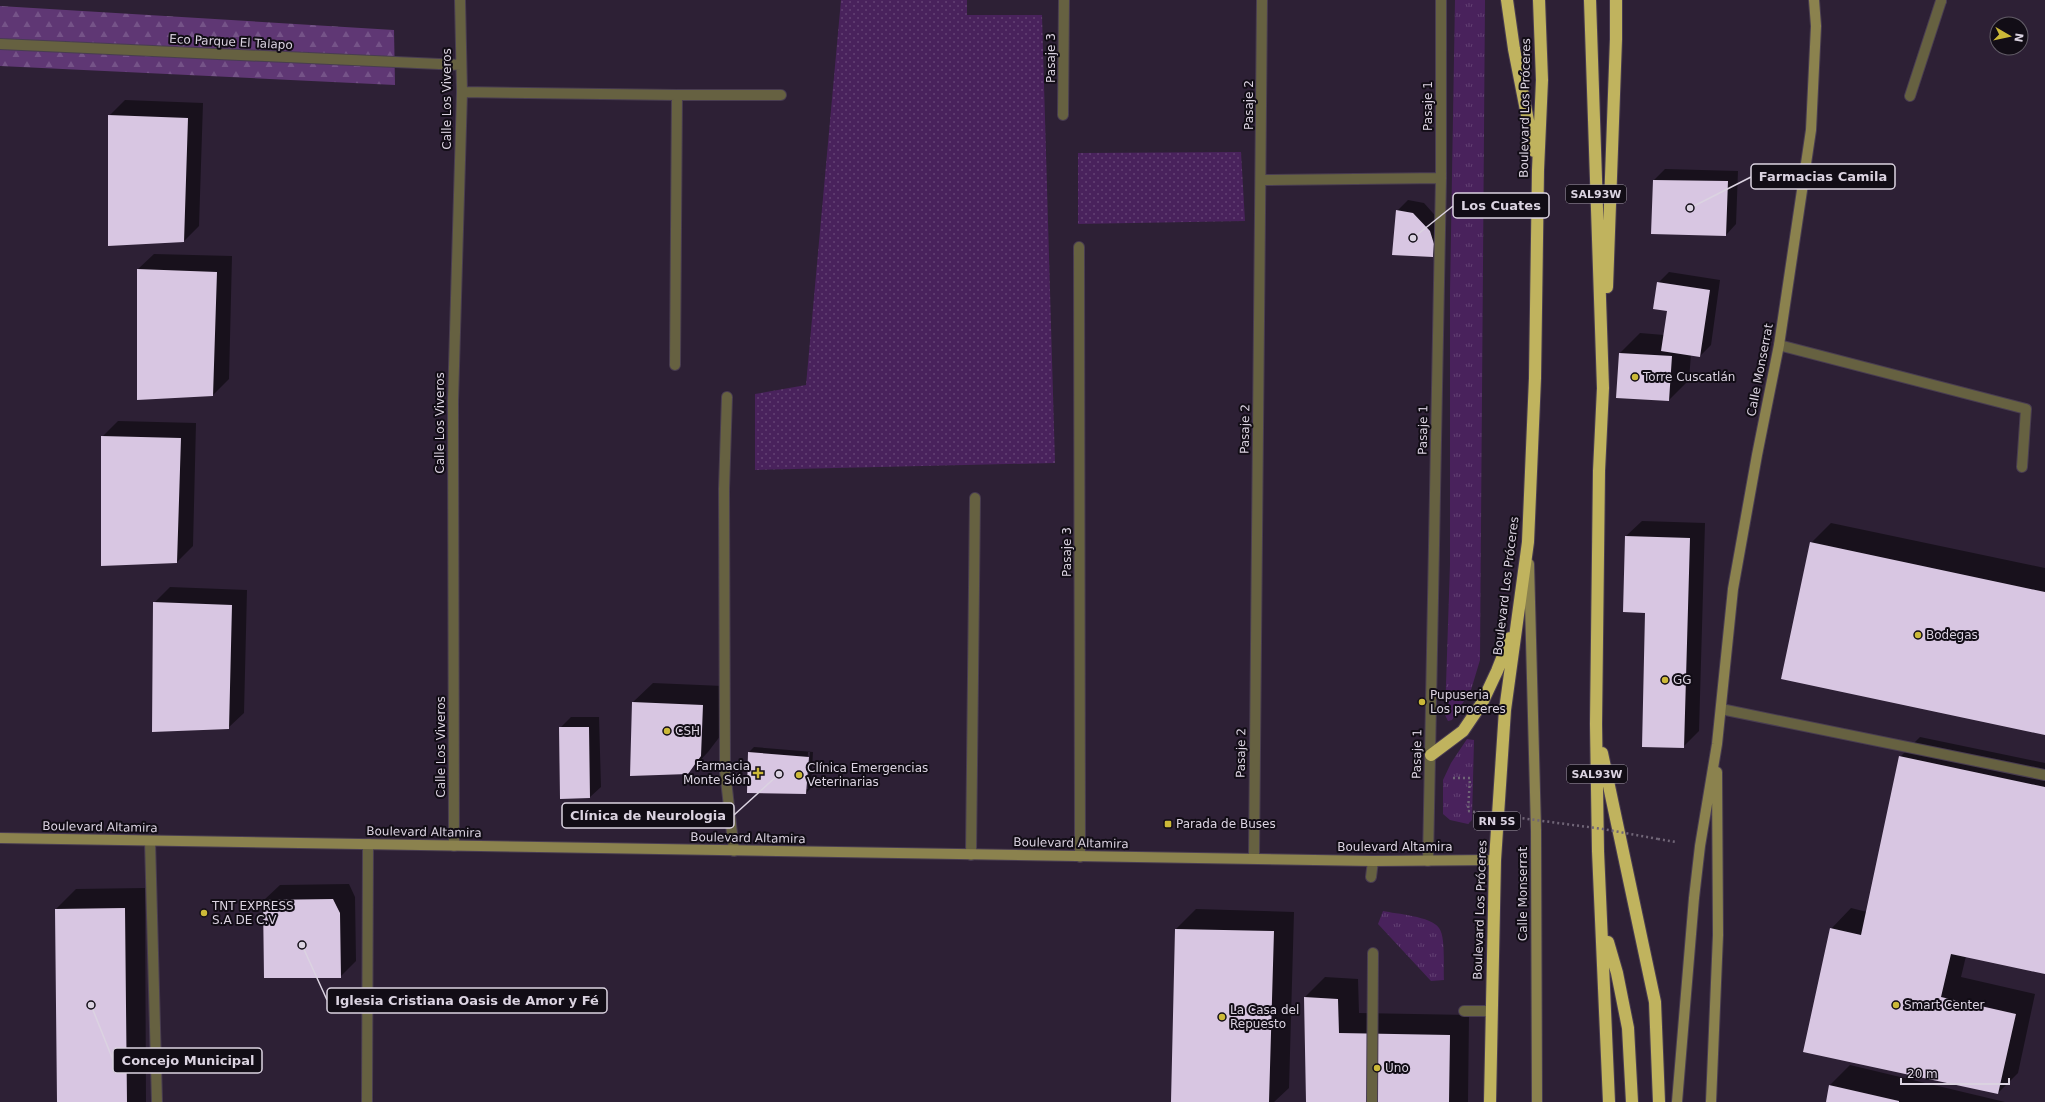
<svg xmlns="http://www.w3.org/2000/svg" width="2045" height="1102" font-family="'DejaVu Sans',sans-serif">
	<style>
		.grass { fill: url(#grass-tufts) }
		.forest { fill: url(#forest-firs) }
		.park { fill: url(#park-dots) }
		.shadow { fill: #0007; fill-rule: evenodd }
		.building { fill: #d8c6e2 }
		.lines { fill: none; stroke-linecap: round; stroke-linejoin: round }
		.lane-casing { stroke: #493d51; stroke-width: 12 }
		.street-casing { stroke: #493d51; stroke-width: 12 }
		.secondary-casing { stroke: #493d51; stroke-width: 12 }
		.highway-casing { stroke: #493d51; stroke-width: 14 }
		.path { stroke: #706577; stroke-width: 2.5; stroke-dasharray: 2 3; stroke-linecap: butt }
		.lane { stroke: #666141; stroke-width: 10 }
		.street { stroke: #666141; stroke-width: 10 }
		.secondary { stroke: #8b824e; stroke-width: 10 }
		.highway { stroke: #c0b35e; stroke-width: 12 }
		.path-bridge { stroke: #706577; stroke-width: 2.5; stroke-dasharray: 2 3; stroke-linecap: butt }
		.poi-dot { fill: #ccb938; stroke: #120d16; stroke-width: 1.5 }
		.labels { text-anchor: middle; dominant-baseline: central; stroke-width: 4; stroke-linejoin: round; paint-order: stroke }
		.shield { fill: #120d16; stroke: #9f98a4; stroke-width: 1 }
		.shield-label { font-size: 11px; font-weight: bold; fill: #dbd3e1 }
		.street-label { font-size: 12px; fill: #dbd3e1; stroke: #120d16 }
		.poi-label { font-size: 12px; fill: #dbd3e1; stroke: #120d16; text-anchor: start }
		.leader { fill: none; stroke: #dbd3e1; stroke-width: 1.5 }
		.callout-dot { fill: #dbd3e1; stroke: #120d16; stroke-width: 1.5 }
		.callout { fill: #120d16; stroke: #dbd3e1; stroke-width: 1.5 }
		.callout-label { font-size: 13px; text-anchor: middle; font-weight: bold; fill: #dbd3e1 }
	</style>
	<defs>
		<pattern id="grass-tufts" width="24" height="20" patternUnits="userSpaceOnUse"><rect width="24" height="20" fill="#49225c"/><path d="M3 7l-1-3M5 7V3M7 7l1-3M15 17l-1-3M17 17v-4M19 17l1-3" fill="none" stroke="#634173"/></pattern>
		<pattern id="forest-firs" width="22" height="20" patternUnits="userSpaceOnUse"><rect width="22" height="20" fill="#5f3774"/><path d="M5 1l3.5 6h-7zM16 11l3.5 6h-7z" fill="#755388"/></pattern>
		<pattern id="park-dots" width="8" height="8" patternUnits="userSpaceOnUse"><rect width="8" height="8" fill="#49225c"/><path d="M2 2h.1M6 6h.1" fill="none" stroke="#634173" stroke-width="1.8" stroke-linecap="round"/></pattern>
	</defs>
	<rect width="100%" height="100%" fill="#2d2035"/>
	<!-- grass -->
	<path class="grass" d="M1455,0H1485L1480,660L1471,690L1452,720L1448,721L1445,715L1450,564V293Z
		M1467,739L1474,740L1472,820L1468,824L1450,820L1443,814V780L1451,763Z
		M1383,911C1396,914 1431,916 1439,928C1446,937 1443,968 1444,980L1431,981L1378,924Z"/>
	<!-- forest -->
	<path class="forest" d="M0,6L394,30L395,85L0,66Z"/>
	<!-- park -->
	<path class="park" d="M841,0H967V15H1042L1055,463L755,470V394L806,385Z
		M1241,152L1245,221L1078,224V153Z"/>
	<!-- shadow -->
	<path class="shadow" d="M125,100L203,103L199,226L184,241L109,116Z
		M1665,169L1738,171L1736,224L1726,235L1654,180Z
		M1408,200L1424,203L1440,221L1444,246L1433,256L1397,211Z
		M154,254L232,256L229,379L213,395L138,269Z
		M1669,272L1720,280L1711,345L1700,356L1691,354L1689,380L1669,400L1620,353L1640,333L1664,335L1668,311L1658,283Z
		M118,421L196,423L193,546L177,562L102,437Z
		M1642,521L1705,523L1699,731L1683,747L1626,536Z
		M1831,523L2045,568V734L1811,543Z
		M170,587L247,590L244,713L228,728L154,603Z
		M653,683L723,686L721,735L708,752L688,773L632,703Z
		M571,717H599L601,787L590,797L560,728Z
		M1920,737L2045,763V973L1966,956L1961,977L2035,994L2018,1073L1998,1093L1831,929L1851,908L1867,912L1900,757Z
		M754,747L813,752L811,788L806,793L749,752ZM808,752H810L808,789H806Z
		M349,884L355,897L356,961L340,977L264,900L280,885Z
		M145,888L146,1102H58L56,909L76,889Z
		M1196,909L1294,912L1289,1088L1274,1102H1172L1176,929Z
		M1325,977L1358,979L1359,1013L1469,1015L1468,1102H1307L1305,997Z
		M1850,1065L2005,1102H1827L1830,1085Z"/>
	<!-- building -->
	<path class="building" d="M108,115L188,118L184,242L108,246Z
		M1653,180L1728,181L1726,236L1651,234Z
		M1396,210L1413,213L1430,231L1434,244L1433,257L1392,255Z
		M137,269L217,272L213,396L137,400Z
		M1657,282L1710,290L1700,357L1661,351L1667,311L1653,309Z
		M1619,353L1672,356L1669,401L1616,398Z
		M101,436L181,438L177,563L101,566Z
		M1625,536L1690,538L1684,748L1642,747L1645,613L1623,612Z
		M1810,542L2045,592V735L1781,679Z
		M153,602L232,605L229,729L152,732Z
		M632,702L703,705L701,756L688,774L630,776Z
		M559,727H589L590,798L560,799Z
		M748,752L809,757L806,794L747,793Z
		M1899,756L2045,787V974L1951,954L1941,997L2016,1014L1998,1094L1803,1052L1830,928L1861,935Z
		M333,899L340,913L341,978H264L263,900Z
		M125,908L127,1102H57L55,909Z
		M1175,929L1274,931L1269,1102H1171Z
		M1304,997L1338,999L1339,1033L1450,1035L1449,1102H1306Z
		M1829,1085L1899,1101V1102H1826Z"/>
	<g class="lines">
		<defs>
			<path id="lane" d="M1910,96L1941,1
				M1779,345L2026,409L2022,467
				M1721,709L2045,775
				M150,841L157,1102
				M1371,877L1373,861
				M1464,1011H1492
				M1372,1102L1373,953"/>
			<path id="street" d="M1941,1V0
				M0,44L461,65
				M462,92L677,95L675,365
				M677,95H781
				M1063,115L1064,0
				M1261,180L1441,178
				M1079,247L1080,857
				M727,397L724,489L725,771L734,851
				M454,846L453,401L462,92L460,0
				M971,855L975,498
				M1254,858L1262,0
				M1428,861L1441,178V0
				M367,1102L368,844"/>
			<path id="secondary" d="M1529,564L1536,830L1537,1102
				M0,838L1373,861L1495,860
				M1677,1102L1694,898L1700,846L1717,744L1733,589L1757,455L1779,345L1811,130L1816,26L1814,0
				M1711,1102L1718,935L1717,772"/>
			<path id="highway" d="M1507,0L1514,49L1534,151
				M1590,0L1603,388L1599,471L1596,724L1598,851L1609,1102
				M1607,287L1616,39V0
				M1602,753L1655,1002L1659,1102
				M1431,755L1463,731L1482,703L1497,671L1510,638
				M1608,942L1617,973L1628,1028L1632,1102
				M1490,1102L1495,860L1505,710L1528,542L1535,378L1538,170L1542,80L1539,0"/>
		</defs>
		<!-- lane casing -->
		<use href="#lane" class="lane-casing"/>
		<!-- street casing -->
		<use href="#street" class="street-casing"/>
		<!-- secondary casing -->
		<use href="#secondary" class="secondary-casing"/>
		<!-- highway casing -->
		<use href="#highway" class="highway-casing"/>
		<!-- path -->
		<path class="path" d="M1453,778H1470L1468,811
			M1658,839L1676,842"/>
		<!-- lane -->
		<use href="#lane" class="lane"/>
		<!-- street -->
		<use href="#street" class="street"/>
		<!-- secondary -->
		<use href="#secondary" class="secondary"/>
		<!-- highway -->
		<use href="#highway" class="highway"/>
		<!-- path-bridge -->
		<path class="path-bridge" d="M1468,811L1603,829L1658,839"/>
	</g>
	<!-- markers -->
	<g class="poi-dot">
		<circle cx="1635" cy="377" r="4"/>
		<circle cx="1918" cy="635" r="4"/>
		<circle cx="1665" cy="680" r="4"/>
		<circle cx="1422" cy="702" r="4"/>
		<circle cx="667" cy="731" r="4"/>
		<path d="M756 767h4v4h4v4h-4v4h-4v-4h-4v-4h4z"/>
		<circle cx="799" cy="775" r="4"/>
		<rect x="1164" y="820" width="8" height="8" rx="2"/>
		<circle cx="204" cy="913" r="4"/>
		<circle cx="1896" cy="1005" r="4"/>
		<circle cx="1222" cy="1017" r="4"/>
		<circle cx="1377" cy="1068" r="4"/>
	</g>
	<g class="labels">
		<!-- shield labels -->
		<g class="shield">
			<rect x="1566" y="185" width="60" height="18" rx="3"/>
			<rect x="1567" y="765" width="60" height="18" rx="3"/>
			<rect x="1474" y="812" width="46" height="18" rx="3"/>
		</g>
		<g class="shield-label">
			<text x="1596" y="194">SAL93W</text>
			<text x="1597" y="774">SAL93W</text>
			<text x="1497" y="821">RN 5S</text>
		</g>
		<!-- street labels -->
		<g class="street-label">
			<text transform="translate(231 42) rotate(3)">Eco Parque El Talapo</text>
			<text transform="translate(1051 58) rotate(-90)">Pasaje 3</text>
			<text transform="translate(447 99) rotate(-90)">Calle Los Viveros</text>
			<text transform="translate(1249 105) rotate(-90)">Pasaje 2</text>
			<text transform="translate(1428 106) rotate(-90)">Pasaje 1</text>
			<text transform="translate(1525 108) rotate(-89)">Boulevard Los Próceres</text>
			<text transform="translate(1760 370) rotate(-79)">Calle Monserrat</text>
			<text transform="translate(440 423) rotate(-90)">Calle Los Viveros</text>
			<text transform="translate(1245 429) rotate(-89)">Pasaje 2</text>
			<text transform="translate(1423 430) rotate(-89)">Pasaje 1</text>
			<text transform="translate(1067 552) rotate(-90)">Pasaje 3</text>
			<text transform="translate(1506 586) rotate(-83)">Boulevard Los Próceres</text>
			<text transform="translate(441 747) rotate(-90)">Calle Los Viveros</text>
			<text transform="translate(1241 753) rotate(-89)">Pasaje 2</text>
			<text transform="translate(1417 754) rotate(-89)">Pasaje 1</text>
			<text transform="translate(100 827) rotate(1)">Boulevard Altamira</text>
			<text transform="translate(424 832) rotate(1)">Boulevard Altamira</text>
			<text transform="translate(748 838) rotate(1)">Boulevard Altamira</text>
			<text transform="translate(1071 843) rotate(1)">Boulevard Altamira</text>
			<text x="1395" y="847">Boulevard Altamira</text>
			<text transform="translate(1523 894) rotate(-90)">Calle Monserrat</text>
			<text transform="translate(1480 910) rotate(-88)">Boulevard Los Próceres</text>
		</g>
		<!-- poi labels -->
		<g class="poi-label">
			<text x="1643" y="377">Torre Cuscatlán</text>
			<text x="1926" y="635">Bodegas</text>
			<text x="1673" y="680">GG</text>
			<text x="1430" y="695">Pupuseria<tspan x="1430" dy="14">Los proceres</tspan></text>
			<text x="675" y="731">CSH</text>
			<text x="750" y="766" text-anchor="end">Farmacia<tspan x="750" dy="14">Monte Sión</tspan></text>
			<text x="807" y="768">Clínica Emergencias<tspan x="807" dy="14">Veterinarias</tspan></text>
			<text x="1176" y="824">Parada de Buses</text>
			<text x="212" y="906">TNT EXPRESS<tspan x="212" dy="14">S.A DE C.V</tspan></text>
			<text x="1904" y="1005">Smart Center</text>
			<text x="1230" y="1010">La Casa del<tspan x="1230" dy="14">Repuesto</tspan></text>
			<text x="1385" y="1068">Uno</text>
		</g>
	</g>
	<!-- callouts -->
	<path class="leader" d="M1690 208L1751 177M1413 238L1453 206M779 774L734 815M302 945L327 1000M91 1005L113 1060"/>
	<g class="callout-dot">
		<circle cx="1690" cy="208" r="4"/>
		<circle cx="1413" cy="238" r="4"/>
		<circle cx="779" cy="774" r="4"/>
		<circle cx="302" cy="945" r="4"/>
		<circle cx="91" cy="1005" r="4"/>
	</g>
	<g class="callout">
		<rect x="1751" y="164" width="144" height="25" rx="4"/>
		<rect x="1453" y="193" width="96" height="25" rx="4"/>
		<rect x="562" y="803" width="172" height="25" rx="4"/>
		<rect x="327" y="988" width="280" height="25" rx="4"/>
		<rect x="113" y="1048" width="149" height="25" rx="4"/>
	</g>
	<g class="callout-label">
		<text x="1823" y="181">Farmacias Camila</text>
		<text x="1501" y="210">Los Cuates</text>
		<text x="648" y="820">Clínica de Neurologia</text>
		<text x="467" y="1005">Iglesia Cristiana Oasis de Amor y Fé</text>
		<text x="188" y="1065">Concejo Municipal</text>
	</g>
	<!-- north arrow -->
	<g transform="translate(2009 36) rotate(99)"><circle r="19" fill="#120d16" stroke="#625c67"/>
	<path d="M0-3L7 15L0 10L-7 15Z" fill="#ccb938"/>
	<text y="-6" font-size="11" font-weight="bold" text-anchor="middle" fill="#dbd3e1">N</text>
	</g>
	<!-- scale -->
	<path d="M1901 1078v6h108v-6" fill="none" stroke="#dbd3e1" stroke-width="2"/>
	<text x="1907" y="1078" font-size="12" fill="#dbd3e1" stroke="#120d16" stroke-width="3" paint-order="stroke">20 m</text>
</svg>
